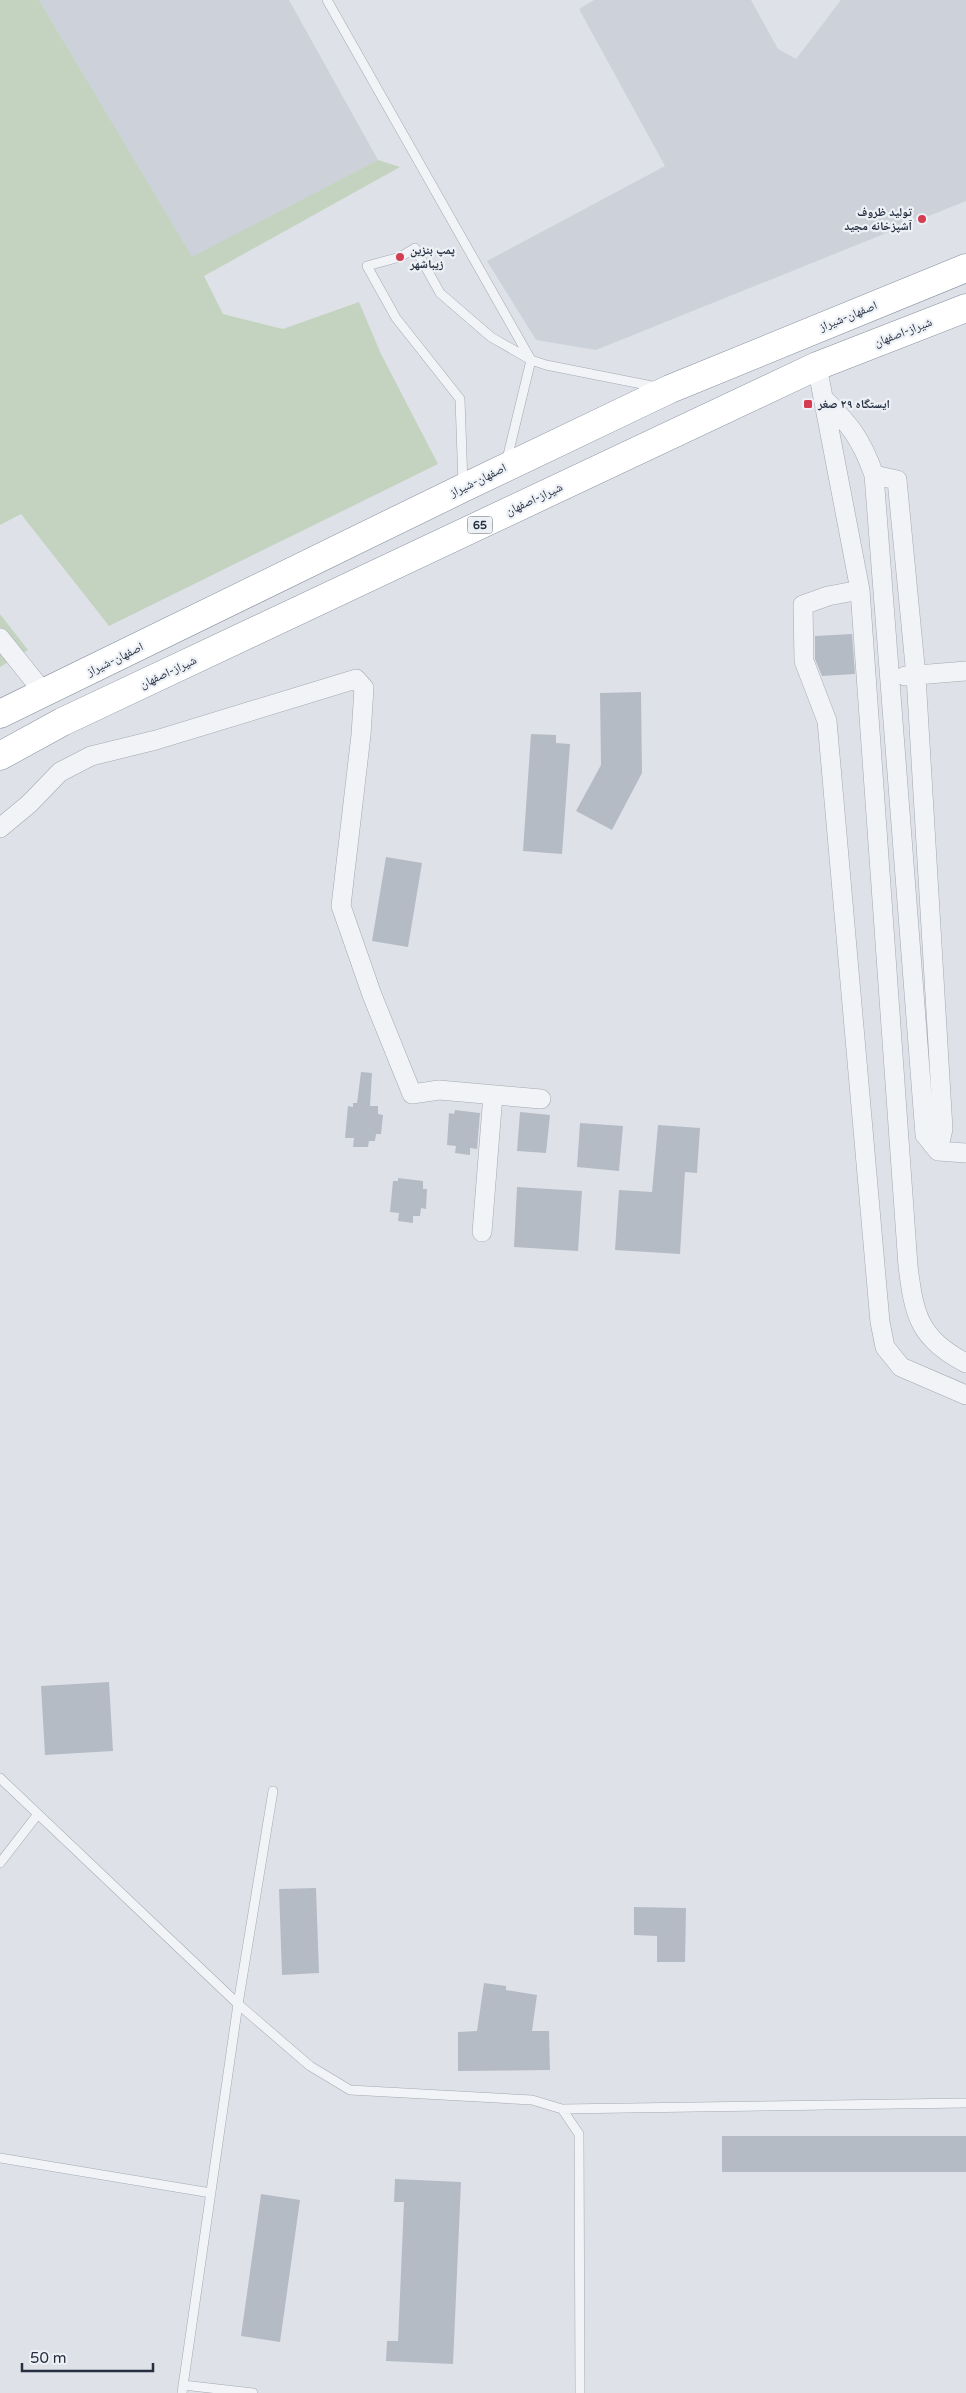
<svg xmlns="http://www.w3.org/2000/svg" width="966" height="2393" font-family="'Varela Round','Noto Naskh Arabic',sans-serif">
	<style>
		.built { fill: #ccd1da }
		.green { fill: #c3d3bf }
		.building { fill: #b5bbc5 }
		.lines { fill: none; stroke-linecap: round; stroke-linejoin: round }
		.lane-casing { stroke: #a3a9b2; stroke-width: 10 }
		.street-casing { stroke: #a3a9b2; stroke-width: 20 }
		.highway-casing { stroke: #858fa0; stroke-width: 29 }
		.lane { stroke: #f1f3f6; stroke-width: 9 }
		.street { stroke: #f1f3f6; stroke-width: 19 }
		.highway { stroke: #fff; stroke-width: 28 }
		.poi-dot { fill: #d43c52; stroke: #edf1f6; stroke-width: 2 }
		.labels { text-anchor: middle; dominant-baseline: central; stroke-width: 4.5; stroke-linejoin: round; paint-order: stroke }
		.shield { fill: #edf1f6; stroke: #626977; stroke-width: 1 }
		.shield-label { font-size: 11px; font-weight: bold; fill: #262f40 }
		.poi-label { font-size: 12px; font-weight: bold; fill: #262f40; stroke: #edf1f6; text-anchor: start }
		.street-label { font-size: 12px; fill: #262f40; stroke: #edf1f6 }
	</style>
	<rect width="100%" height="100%" fill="#dee2e8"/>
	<!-- built -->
	<path class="built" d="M39,0H289L378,160L192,258Z
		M594,0H751L778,49L796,59L841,0H966V201L596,350L536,340L487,261L665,166L579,9Z"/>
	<!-- green -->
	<path class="green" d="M0,0H39L192,257L378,160L400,167L204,276L223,314L283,329L359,302L381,354L438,464L109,626L21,514L0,525Z
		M0,614L28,650L0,667Z"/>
	<!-- building -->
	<path class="building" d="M852,634L855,674L822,676L815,659V636Z
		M641,692L642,773L612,830L576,811L601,765L600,693Z
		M531,734L556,735V743L570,744L562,854L523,851Z
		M386,857L422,863L408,947L372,941Z
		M361,1072L372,1073L370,1106H378V1114L383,1115L381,1134H376L375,1141H369L368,1147H353L354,1138H345L348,1106L353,1107V1103H357Z
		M455,1110L480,1113L477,1149L470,1148V1155L455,1153L456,1146L447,1145L449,1113L454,1114Z
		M520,1112L550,1115L546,1153L517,1151Z
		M580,1123L623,1126L619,1171L577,1167Z
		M658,1125L700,1128L697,1173L685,1172L680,1254L615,1250L619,1190L652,1192Z
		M398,1178L423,1181V1189H427L426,1209L421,1208L420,1216H413V1223L398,1221L399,1213L390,1212L393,1181H398Z
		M517,1187L582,1191L578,1251L514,1247Z
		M109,1682L113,1751L45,1755L41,1686Z
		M316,1888L319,1973L282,1975L279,1889Z
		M634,1907L686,1908L685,1962H657V1936L634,1935Z
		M484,1983L506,1986V1990L537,1995L532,2031H549L550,2070L458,2071V2032L477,2031Z
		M722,2136H966V2172H722Z
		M395,2179L461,2182L453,2364L386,2361L387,2341H398L404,2202H394Z
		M261,2194L300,2200L280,2342L241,2336Z"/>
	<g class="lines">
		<defs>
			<path id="lane" d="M327,0L531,360
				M506,463L531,360L546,365L657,387
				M463,485L460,399L396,318L367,266L400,257L415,248L440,293L491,337L531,360
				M0,1778L238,2004L310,2066L350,2090L532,2100L562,2109L579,2134L580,2393
				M0,1863L38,1814
				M562,2109L966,2103
				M0,2158L211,2193
				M183,2385L253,2393
				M182,2393L238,2004L273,1791"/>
			<path id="street" d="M817,366L860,590L908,1266C914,1315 919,1339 966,1363
				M823,398C850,425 861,438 874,475L925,1135L938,1151L966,1153
				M874,475L897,480L916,676L943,1129L938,1151
				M860,590L828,596L803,605L804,661L827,721L880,1322L885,1347L901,1367L966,1395
				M0,638L44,693
				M905,676L966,671
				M0,828L29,804L60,772L91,756L156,740L356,679L364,688L361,735L341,906L372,995L412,1094L439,1090L541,1099
				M482,1232L493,1095"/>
			<path id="highway" d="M0,714L463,488L670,389L966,268
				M0,756L62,722L817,366L966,308"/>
		</defs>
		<!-- lane casing -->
		<use href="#lane" class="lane-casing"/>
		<!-- street casing -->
		<use href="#street" class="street-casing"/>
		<!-- highway casing -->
		<use href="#highway" class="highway-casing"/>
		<!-- lane -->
		<use href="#lane" class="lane"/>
		<!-- street -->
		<use href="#street" class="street"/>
		<!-- highway -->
		<use href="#highway" class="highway"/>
	</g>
	<!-- markers -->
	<g class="poi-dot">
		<circle cx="922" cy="219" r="5"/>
		<circle cx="400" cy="257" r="5"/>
		<rect x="803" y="399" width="10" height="10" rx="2.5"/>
	</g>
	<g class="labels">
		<!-- shield labels -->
		<rect class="shield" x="467.5" y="516.5" width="25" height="17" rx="4"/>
		<g class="shield-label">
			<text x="480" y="525">65</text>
		</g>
		<!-- poi labels -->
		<g class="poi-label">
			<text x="912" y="212" text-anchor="end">تولید ظروف<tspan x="912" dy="14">آشپزخانه مجید</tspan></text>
			<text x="410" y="250">پمپ بنزین<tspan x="410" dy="14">زیباشهر</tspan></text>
			<text x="818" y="404">ایستگاه ۲۹ صغر</text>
		</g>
		<!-- street labels -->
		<g class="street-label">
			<text transform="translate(848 316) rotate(-22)">اصفهان-شیراز</text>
			<text transform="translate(903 332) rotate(-21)">شیراز-اصفهان</text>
			<text transform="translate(478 480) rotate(-26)">اصفهان-شیراز</text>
			<text transform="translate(534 499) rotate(-25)">شیراز-اصفهان</text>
			<text transform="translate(115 659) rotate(-26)">اصفهان-شیراز</text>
			<text transform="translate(168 672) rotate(-25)">شیراز-اصفهان</text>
		</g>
	</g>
	<!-- scale -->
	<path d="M22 2363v8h131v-8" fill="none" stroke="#262f40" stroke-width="2.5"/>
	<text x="30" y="2363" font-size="15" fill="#262f40" stroke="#edf1f6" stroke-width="4" paint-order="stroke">50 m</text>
</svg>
